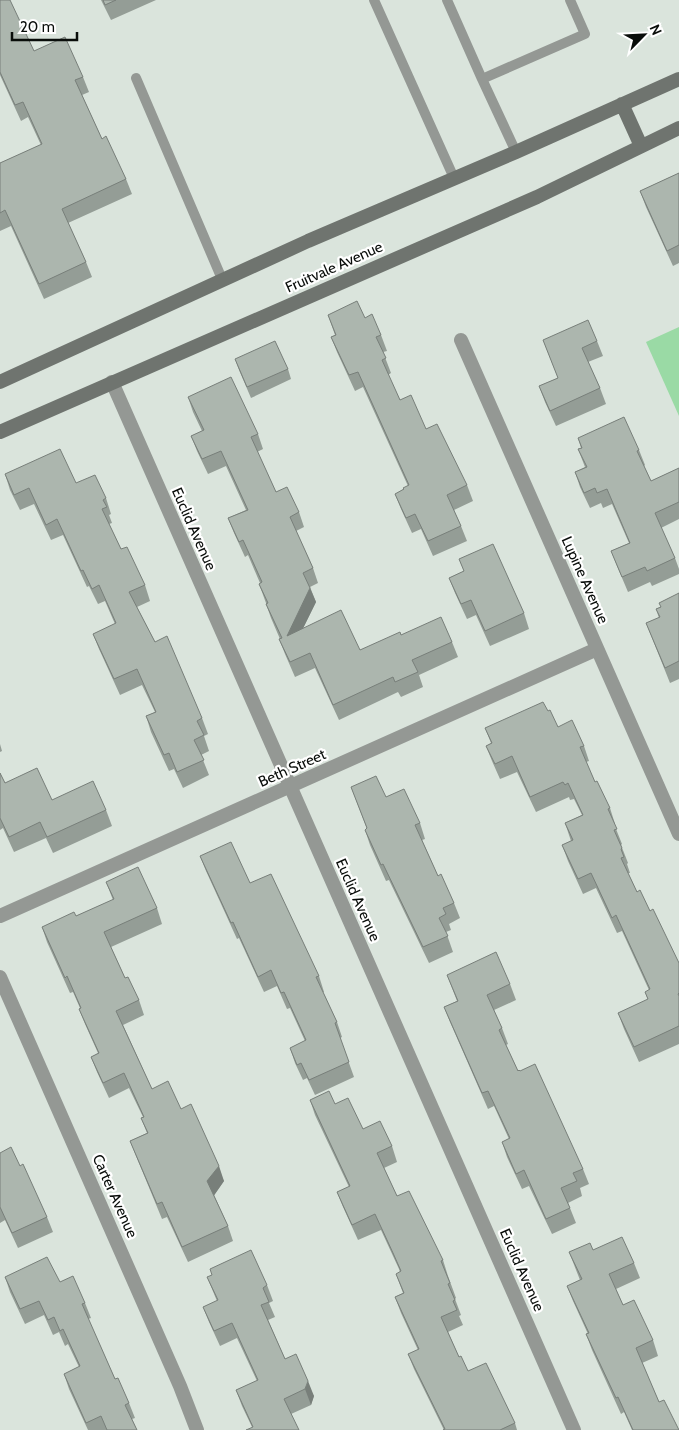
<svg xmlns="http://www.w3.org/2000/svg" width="679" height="1430" font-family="Cabin,sans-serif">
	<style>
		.green { fill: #9adaa5 }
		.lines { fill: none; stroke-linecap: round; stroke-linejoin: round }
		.service { stroke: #949894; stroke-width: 10 }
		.minor { stroke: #949894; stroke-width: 14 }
		.secondary { stroke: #6f746f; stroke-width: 14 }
		.wall { fill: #949d96 }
		.shaded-wall { fill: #787f7a }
		.building { fill: #acb6ae; stroke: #787f7a }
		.labels { text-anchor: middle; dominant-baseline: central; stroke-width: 4.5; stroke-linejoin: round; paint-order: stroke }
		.street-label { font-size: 15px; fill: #090d0a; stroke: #fff }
	</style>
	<rect width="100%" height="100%" fill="#dae4dc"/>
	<!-- green -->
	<path class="green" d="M679,327V416L646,342Z"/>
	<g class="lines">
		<!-- service -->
		<path class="service" d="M374,0L454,178
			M447,0L482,79
			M136,78L222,279
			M516,152L482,79L585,34L570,0"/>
		<!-- minor -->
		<path class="minor" d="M461,340L679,834
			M112,382L574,1430
			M0,916L597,649
			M0,977L180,1386L197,1430"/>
		<!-- secondary -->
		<path class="secondary" d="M622,104L641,146
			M0,382L308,241L516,152L679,79
			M0,432L537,197L679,128"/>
	</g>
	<!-- wall -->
	<path class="wall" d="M0,0L34,51L83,77L89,92L82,95L102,139L126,179L132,194L68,223L86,262L92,277L44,299L11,226L0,231V163L41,145L28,117L21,121L0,75Z
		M101,0H156L111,20Z
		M679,173V263L673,266L646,207L640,191Z
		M328,315L365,318L381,335L387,351L383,352L391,373L388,375L400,400L426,429L467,485L473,501L454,510L461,526L467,541L433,556L421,529L412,533L401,509L395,494L404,489L408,486L363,387L355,391L337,352L331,337L335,335Z
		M543,340L597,341L603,356L588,362L600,388L606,404L556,426L545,402L539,386L558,378Z
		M235,359L288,369L291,379L251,398L239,370Z
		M188,397L258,434L263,449L257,452L276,492L299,512L304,527L296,531L313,568L318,583L310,587L316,602L303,628L360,650L401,635L452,642L458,657L419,675L423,687L401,697L398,692L339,720L315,668L295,677L285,654L279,639H280L271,618L266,604V603L259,584L260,583L248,555L245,557L234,533L228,518L246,510L226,466L208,474L197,451L191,436L202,431L193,412Z
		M578,438L639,450L645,465L644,466L651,481L679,468V519L661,528L675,558L679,569V574L652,586L650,582L628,592L617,566L611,551L629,543L612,504L603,508L601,503L590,508L580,487L575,472L585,467L578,449L581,448Z
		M5,474L76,483L106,498L111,514L109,515L112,523L109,524L121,549L145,585L150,601L137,607L155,642L202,718L208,734L204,736L209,751L201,755L209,775L183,788L174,769L169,771L151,732L146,716L155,712L142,685L120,695L99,649L93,634L115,624L105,601L98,604L89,586L87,587L63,535L51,540L34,504L20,510L10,490Z
		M459,559L524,613L529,629L490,646L476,615L467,619L455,593L449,578L464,571Z
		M679,593V679L670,683L646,623L659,618L656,609L660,607Z
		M548,711L558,727L584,746L589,761L586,762L595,782L610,808L615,824H614L622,844L621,845L628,863L627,864L630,873H628L637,892L650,911L679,963V1044L639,1062L624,1029L618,1013L648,1000L645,992L649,990L622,931L617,933L596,888L583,894L568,861L562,845L571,841L565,823L582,815L574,799L570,800L569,797L536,812L517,772L500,779L492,761L486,746L491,743L485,728Z
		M0,744L2,751L0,752Z
		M0,773L5,783L52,800L106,810L112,826L53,853L46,838L14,852L3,828L0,830Z
		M351,787L386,797L420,823L425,839L422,840L438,876L454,903L460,918L449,924L451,930L446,932L453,952L429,963L389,880L386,881L370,845L365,830L367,829Z
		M200,856L250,883L319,976L324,992H323L337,1022L342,1037L340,1038L354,1077L315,1095L307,1078L303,1080L295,1063L290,1048L305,1041L290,1008L287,1009L277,986L264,992L239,938L237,939L206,871Z
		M106,882L157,908L162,924L111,947L125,978L139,1000L144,1015L123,1025L152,1089L181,1109L224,1181L214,1195L228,1226L233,1241L188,1262L167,1217L162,1219L136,1156L130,1141L147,1133L141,1118L143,1117L129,1088L109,1098L97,1072L91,1057L98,1053L85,1024L79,1009L80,1008L73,992L70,993L47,942L42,927L76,916L113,900Z
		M447,975L510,984L516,1000L494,1010L502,1028L508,1044L506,1045L518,1071L583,1169L589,1184L580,1188L582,1196L568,1203L576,1223L552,1234L529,1186L522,1189L507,1157L502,1142L509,1139L494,1106L488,1109L450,1022L444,1007L457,1001Z
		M310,1100L335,1104L363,1129L392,1146L397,1162L384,1168L397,1196L443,1260L448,1276L456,1298L455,1299L461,1315L459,1316L463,1325L448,1332L459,1357L468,1371L515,1423L517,1430H443H444L414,1369L408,1354L418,1350L401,1313L395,1297L403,1293L396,1274L400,1272L399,1269L381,1230L358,1240L343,1207L337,1192L349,1187L315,1115Z
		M0,1153L20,1166L47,1217L53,1232L18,1248L5,1220L0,1223Z
		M593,1250L634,1263L640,1278L616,1289L623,1305L653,1340L658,1356L642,1363L659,1402L679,1430H632L624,1412L621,1414L592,1350L586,1334H588L573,1301L567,1286L580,1280L569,1252Z
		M5,1277L60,1282L85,1303L91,1318L88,1319L115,1379L129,1403L135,1418L132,1419L137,1430H88L69,1389L64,1374L79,1367L68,1344L65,1346L59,1332L53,1335L44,1315L25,1324L10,1292Z
		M207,1277L267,1285L273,1301L269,1303L275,1317L268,1320L285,1359L314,1396L311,1405L291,1414L252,1427L242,1406L236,1390L257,1381L237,1338L220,1346L209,1322L203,1307L217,1301Z"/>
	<!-- shaded-wall -->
	<path class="shaded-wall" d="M310,588L316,602L292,651L287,636Z
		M219,1166L224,1181L213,1197L207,1181Z
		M308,1381L314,1396L311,1405L305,1389Z"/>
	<!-- building -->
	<path class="building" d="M0,0H10L34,51L65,37L83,77L75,80L102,139L106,136L126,179L62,209L86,262L39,284L5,210L0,213V163L42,144L23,102L15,105L0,72Z
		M103,0H116L105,5Z
		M679,173V245L667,251L640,191Z
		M357,301L365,318L372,314L381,335L376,337L386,358L382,360L400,400L411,395L426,429L437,424L467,485L447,495L461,526L428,541L415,514L406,518L395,494L404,489L403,488L409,485L358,372L349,375L331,337L336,335L328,315Z
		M588,320L597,341L582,348L600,388L550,411L539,386L558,378L543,340Z
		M275,341L288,369L247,387L235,359Z
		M231,377L258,434L251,437L276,492L287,487L299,512L290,517L313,568L303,573L310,588L287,636L341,610L360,650L400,632L401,635L441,617L452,642L412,660L418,672L395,682L393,677L333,705L310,653L290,662L279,639L282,638L266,604L268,603L259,584L262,582L243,540L239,542L228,518L248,510L221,451L202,459L191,436L204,430L188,397Z
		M624,417L639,450L637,451L651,481L679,468V502L655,513L675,558L647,571L645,567L622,577L611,551L630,543L607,489L597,493L595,488L584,493L575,472L587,467L578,449L582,448L578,438Z
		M60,449L76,483L95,475L106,498L103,500L107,507L102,509L121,549L127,547L145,585L129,592L155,642L167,636L202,718L197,721L204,735L194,740L204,760L177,772L169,753L164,755L146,716L156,712L137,669L114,679L93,634L116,623L99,585L92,589L83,570L81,571L57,519L46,525L29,488L14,495L5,474Z
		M493,544L524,613L485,631L471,600L461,604L449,578L464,571L459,559Z
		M679,593V661L665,668L646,623L660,617L656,609L661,607L659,603Z
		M543,702L548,711L550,710L558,727L572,720L584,746L580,747L595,782L597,781L610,808L608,809L617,829L614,830L622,848L621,849L624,857L621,858L637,892L640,890L650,911L653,909L679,963V993L678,994L679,996V1026L634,1047L618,1013L648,999L645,992L650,989L616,915L612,918L591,873L578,879L562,845L573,840L565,823L583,815L568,783L565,785L563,782L530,797L512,756L495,764L486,746L492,743L485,728Z
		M37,768L52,800L93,781L106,810L47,837L40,822L9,837L0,818V773L5,783Z
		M376,776L386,797L404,789L420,823L415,825L438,876L441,874L454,903L443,908L446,914L439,918L448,936L423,947L383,864L381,865L365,830L367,828L351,787Z
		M231,842L250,883L271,874L319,976L316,977L337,1022L335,1023L349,1062L309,1080L301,1063L297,1065L290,1048L306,1040L284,992L281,993L271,970L258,977L233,922L231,923L200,856Z
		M138,867L157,908L104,932L125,978L128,977L139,1000L116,1011L152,1089L168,1081L181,1109L191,1104L219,1166L207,1181L228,1226L182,1247L162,1202L157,1204L130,1141L148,1133L141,1118L144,1117L124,1073L103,1083L91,1057L99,1053L79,1009L81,1008L67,976L65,978L42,927L74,912L76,916L114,899L106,882Z
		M496,952L510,984L487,995L502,1028L499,1030L518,1071L519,1070L520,1071L535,1064L583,1169L573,1173L577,1181L561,1188L570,1208L546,1219L524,1170L516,1174L502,1142L510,1138L488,1091L482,1093L444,1007L458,1001L447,975Z
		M329,1091L335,1104L348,1098L363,1129L380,1121L392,1146L377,1153L397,1196L409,1191L443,1260L441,1261L450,1283L448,1284L455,1300L453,1301L457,1310L441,1317L459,1357L461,1356L468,1371L486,1363L515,1423L500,1430H443L445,1429L408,1354L419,1349L395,1297L404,1293L396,1274L401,1271L393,1253L375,1214L352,1225L337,1192L350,1186L310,1100Z
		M11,1147L20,1166L23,1164L47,1217L12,1233L0,1207V1153Z
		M622,1237L634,1263L609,1274L623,1305L634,1300L653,1340L636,1348L659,1402L664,1400L679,1430H633L618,1397L616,1398L586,1334L589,1333L567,1286L582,1279L569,1252L590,1243L593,1250Z
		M251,1250L267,1285L263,1288L269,1302L261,1305L285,1359L296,1354L308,1381L305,1389L284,1399L299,1430H246L253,1427L236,1390L258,1380L232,1323L214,1331L203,1307L218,1300L207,1277L212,1275L210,1269Z
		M47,1257L60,1282L73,1276L85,1303L82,1304L115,1379L118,1378L129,1403L125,1405L137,1430H107L101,1416L86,1423L64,1374L80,1366L63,1329L60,1331L54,1317L48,1320L39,1301L20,1309L5,1277Z"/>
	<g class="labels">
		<!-- street labels -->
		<g class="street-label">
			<text transform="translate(334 267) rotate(-24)">Fruitvale Avenue</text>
			<text transform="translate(194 529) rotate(66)">Euclid Avenue</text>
			<text transform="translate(585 580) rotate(66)">Lupine Avenue</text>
			<text transform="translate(292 768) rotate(-24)">Beth Street</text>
			<text transform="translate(358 900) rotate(66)">Euclid Avenue</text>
			<text transform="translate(115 1196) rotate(66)">Carter Avenue</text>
			<text transform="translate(522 1270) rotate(66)">Euclid Avenue</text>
		</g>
	</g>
	<!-- north arrow -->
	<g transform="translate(644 35) rotate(66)" stroke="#ffffff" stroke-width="4" paint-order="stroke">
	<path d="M0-4L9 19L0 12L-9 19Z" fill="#090d0a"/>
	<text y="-8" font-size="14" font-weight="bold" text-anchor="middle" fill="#090d0a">N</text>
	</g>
	<!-- scale -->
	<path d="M12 32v8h65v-8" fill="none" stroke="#090d0a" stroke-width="2.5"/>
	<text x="20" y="32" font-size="15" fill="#090d0a" stroke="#ffffff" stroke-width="4" paint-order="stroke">20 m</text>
</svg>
